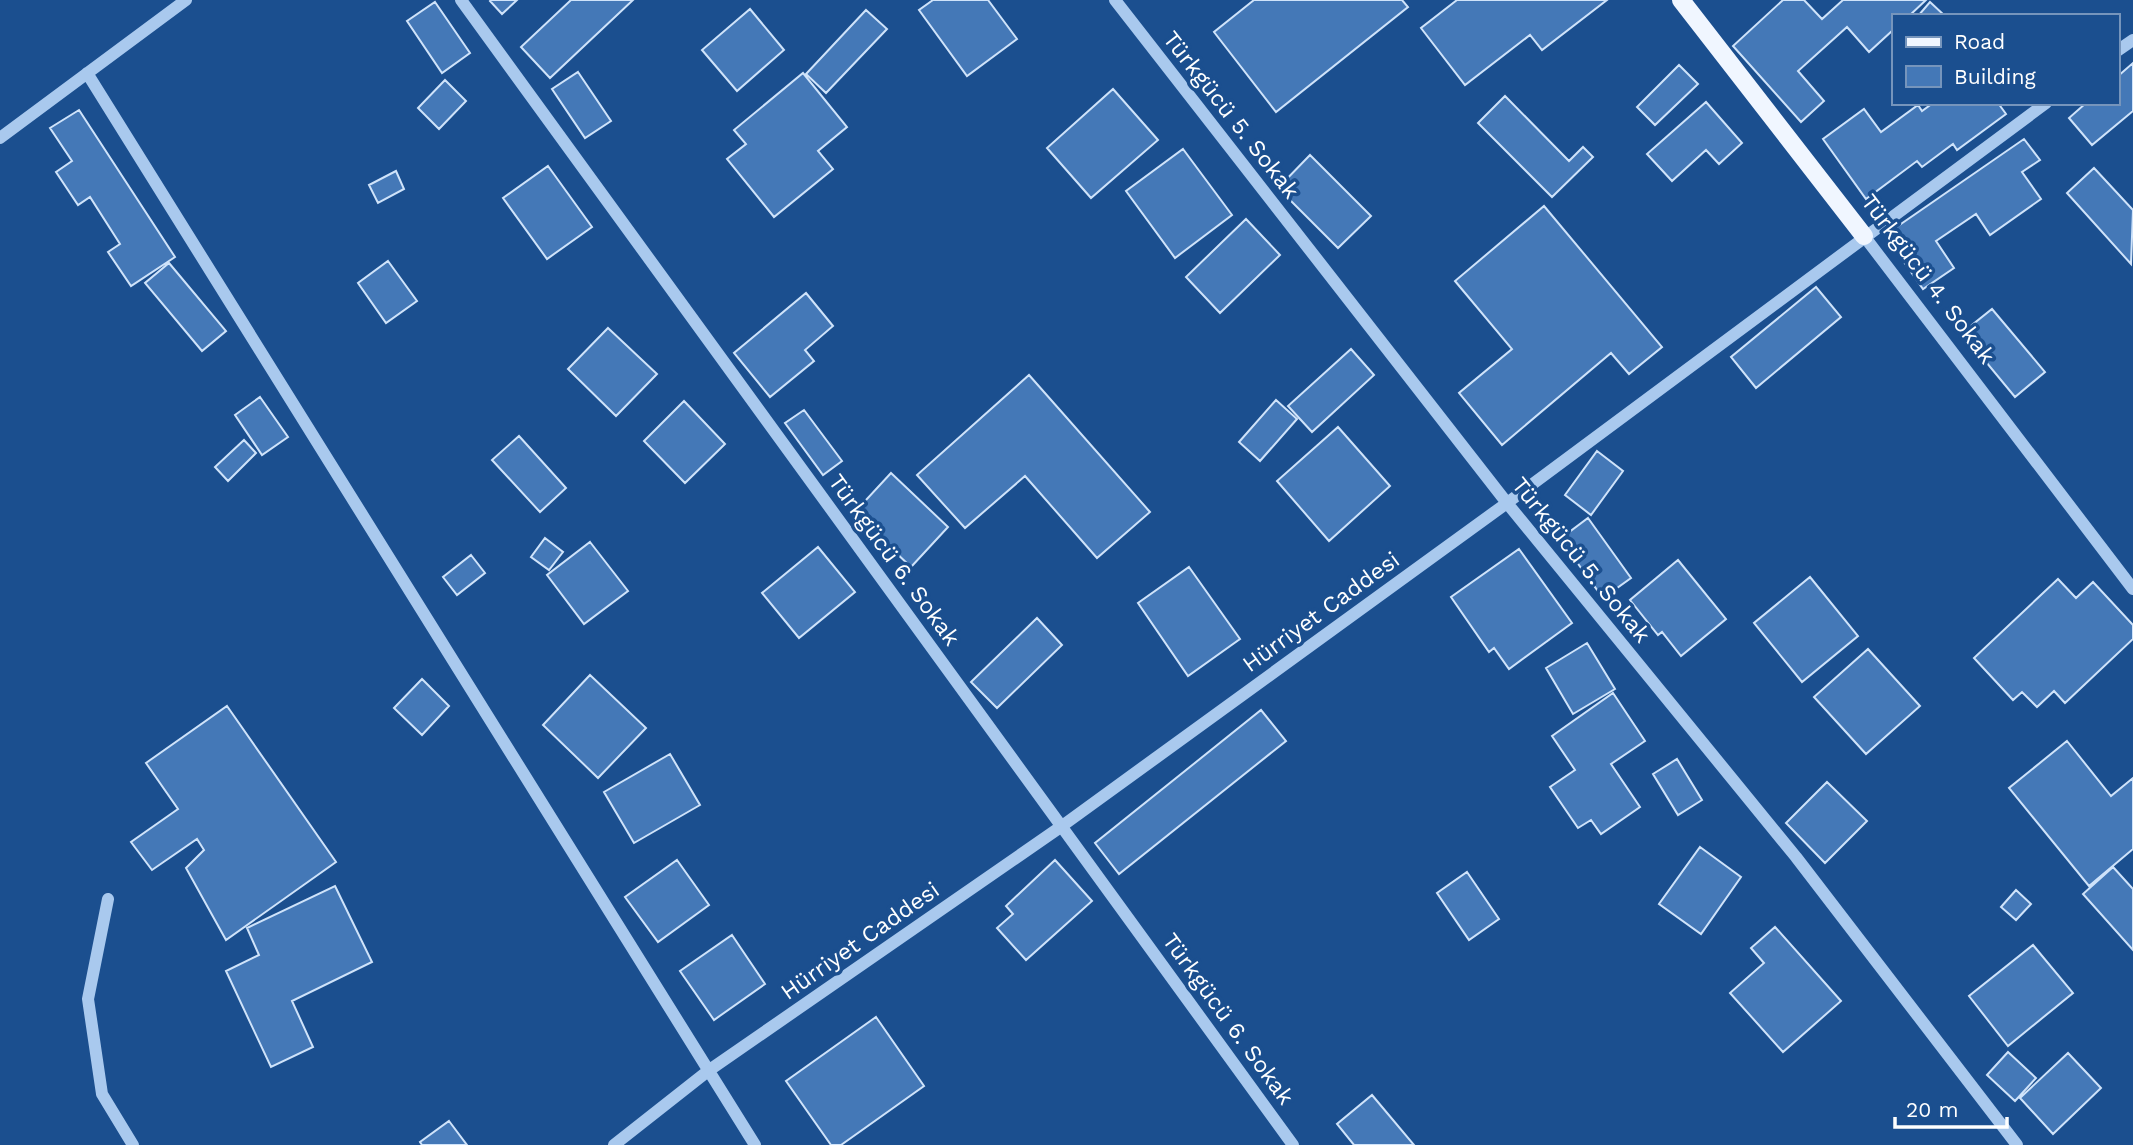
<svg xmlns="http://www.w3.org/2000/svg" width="2133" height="1145" font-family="'Work Sans',sans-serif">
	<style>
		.building { fill: #4478b7; stroke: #cfe3fa; stroke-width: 2 }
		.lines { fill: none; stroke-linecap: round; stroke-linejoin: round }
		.minor { stroke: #a9c9ee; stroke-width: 12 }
		.major { stroke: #f0f6ff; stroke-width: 18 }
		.labels { text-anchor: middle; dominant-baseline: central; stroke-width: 7; stroke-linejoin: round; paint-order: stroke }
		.street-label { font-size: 23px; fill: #fff; stroke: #1b4f8f }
	</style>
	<rect width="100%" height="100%" fill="#1b4f8f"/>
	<!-- building -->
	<path class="building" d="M491,0H517L502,14L490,1Z
		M571,0H633L550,78L521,47Z
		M933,0H988L1017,39L967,76L919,10Z
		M1254,0H1402L1408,7L1276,112L1214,32Z
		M1457,0H1607L1542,50L1530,35L1465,85L1421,28Z
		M1783,0H1804L1822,19L1843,0H1926L1909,16H1893V30L1869,52L1847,27L1798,71L1824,101L1801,122L1733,46Z
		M435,2L470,53L442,73L407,21Z
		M1930,2L1945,16H1918Z
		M750,9L784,50L737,91L702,50Z
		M866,10L887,29L826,93L806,74Z
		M2133,63V111L2092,145L2069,118L2086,103H2117V77Z
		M1679,65L1698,84L1655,125L1637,107Z
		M578,72L611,121L585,138L552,89Z
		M803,73L847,127L818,151L833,169L774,217L727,159L746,144L734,130Z
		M445,80L466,101L439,129L418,108Z
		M1113,89L1158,140L1091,198L1047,148Z
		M1505,96L1569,161L1583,147L1593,157L1552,197L1478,123Z
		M1706,102L1742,143L1719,164L1706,150L1672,181L1647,154Z
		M1933,103H1998L2006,114L1957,150L1953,144L1922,167L1917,161L1866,199L1823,139L1864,109L1881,132L1918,105L1922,111Z
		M79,110L175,257L131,286L108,252L120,244L90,197L78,205L56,172L72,161L50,128Z
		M2024,139L2040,160L2022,172L2041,199L1990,235L1976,214L1936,241L1954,268L1923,289L1885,235Z
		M1183,149L1232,215L1175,258L1126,191Z
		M1310,155L1371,216L1338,248L1278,188Z
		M548,166L592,227L547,259L503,198Z
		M2094,168L2133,210L2131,264L2067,193Z
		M396,171L404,189L378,203L369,185Z
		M1544,206L1662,347L1629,374L1611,353L1502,445L1459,393L1512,349L1455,281Z
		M1246,219L1280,255L1220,313L1186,277Z
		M388,261L417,301L386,323L358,283Z
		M169,263L226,331L202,351L145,283Z
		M1816,287L1841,317L1756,388L1731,357Z
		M806,293L833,326L805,350L814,361L770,397L734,353Z
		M1992,309L2045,372L2015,397L1962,333Z
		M608,328L657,374L616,416L568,369Z
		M1351,349L1374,375L1312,432L1288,406Z
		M1029,375L1150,512L1097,558L1025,476L965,528L917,475Z
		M260,397L288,437L262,455L235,415Z
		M1276,400L1297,419L1260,461L1239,442Z
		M684,401L725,444L685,483L644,441Z
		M804,410L842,461L823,475L785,423Z
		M1338,427L1390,486L1329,541L1277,481Z
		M519,436L566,488L540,512L492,460Z
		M244,440L256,453L228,481L215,467Z
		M1597,451L1623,471L1591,515L1565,495Z
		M891,473L948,527L911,567L854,513Z
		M1588,518L1631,578L1603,598L1560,539Z
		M545,538L563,552L549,570L531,557Z
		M590,542L628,591L584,624L547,575Z
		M818,547L855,592L799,638L762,593Z
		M1519,549L1572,623L1509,669L1494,648L1489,652L1451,597Z
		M471,555L485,573L457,595L443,577Z
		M1678,560L1726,619L1681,656L1662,632L1658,635L1630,600Z
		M1189,567L1240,639L1188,676L1138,603Z
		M1810,577L1858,636L1802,682L1754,623Z
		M2058,579L2076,598L2093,582L2133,625V639L2065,703L2054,691L2037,707L2022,692L2013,700L1974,658Z
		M1037,618L1062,645L997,708L971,682Z
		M1587,643L1615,689L1573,714L1546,668Z
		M1868,649L1920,706L1866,754L1814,697Z
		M590,675L646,728L598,778L543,725Z
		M422,679L449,706L422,735L394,708Z
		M1613,693L1645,741L1611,764L1640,807L1601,834L1591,820L1578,828L1550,787L1575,770L1552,736Z
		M227,706L336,862L226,940L186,868L204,850L197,839L152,870L131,842L178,809L146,763Z
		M1261,710L1286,741L1119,874L1095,843Z
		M2067,741L2111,796L2133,778V849L2089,886L2009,788Z
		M670,754L700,805L634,843L604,792Z
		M1677,759L1702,800L1678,815L1653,774Z
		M1827,782L1867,821L1825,863L1786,823Z
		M1700,847L1741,877L1701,934L1659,904Z
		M677,860L709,905L658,942L625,897Z
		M1055,860L1092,901L1026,960L997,928L1013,914L1006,906Z
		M2113,867L2133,889V950L2083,894Z
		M1467,872L1499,919L1469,940L1437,893Z
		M335,886L372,962L292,1001L313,1047L271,1067L226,971L259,955L247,928Z
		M2016,890L2031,904L2016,920L2001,907Z
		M1775,927L1841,1001L1783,1052L1730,993L1764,963L1751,948Z
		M732,935L765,984L714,1020L680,971Z
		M2033,945L2073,993L2008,1046L1969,996Z
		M876,1017L924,1086L841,1145H831L786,1081Z
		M2008,1052L2036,1078L2015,1101L1987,1075Z
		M2068,1053L2101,1088L2053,1134L2020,1098Z
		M1372,1095L1414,1145H1354L1337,1124Z
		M449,1121L467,1145H422L420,1142Z"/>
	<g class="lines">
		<!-- minor -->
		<path class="minor" d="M461,0L1293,1145
			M1115,0L1507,503L1796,857L2017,1145
			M2117,51L2133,40
			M87,73L755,1145
			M0,138L186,0
			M1864,236L2133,589
			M108,899L88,999L102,1094L133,1145
			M614,1145L708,1071L1062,826L1507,503L2046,103"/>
		<!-- major -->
		<path class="major" d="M1681,0L1864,236"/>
	</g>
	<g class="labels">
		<!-- street labels -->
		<g class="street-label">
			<text transform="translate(1231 115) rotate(52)">Türkgücü 5. Sokak</text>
			<text transform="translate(1928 279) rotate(53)">Türkgücü 4. Sokak</text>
			<text transform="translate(894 560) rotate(54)">Türkgücü 6. Sokak</text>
			<text transform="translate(1581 560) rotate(51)">Türkgücü 5. Sokak</text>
			<text transform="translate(1321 612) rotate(-36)">Hürriyet Caddesi</text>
			<text transform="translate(860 941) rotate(-35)">Hürriyet Caddesi</text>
			<text transform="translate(1228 1019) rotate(54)">Türkgücü 6. Sokak</text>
		</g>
	</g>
	<!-- legend -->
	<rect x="1892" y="14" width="228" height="91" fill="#1b4f8f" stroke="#7695bc" stroke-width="2"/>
	<rect x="1906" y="37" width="35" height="10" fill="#f0f6ff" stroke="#7695bc" stroke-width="2"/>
	<text x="1954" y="49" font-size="21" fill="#ffffff">Road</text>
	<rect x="1906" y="66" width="35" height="21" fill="#4478b7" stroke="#7695bc" stroke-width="2"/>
	<text x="1954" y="84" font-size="21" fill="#ffffff">Building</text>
	<!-- scale -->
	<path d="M1895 1117v10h112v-10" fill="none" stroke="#ffffff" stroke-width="3.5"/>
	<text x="1906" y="1117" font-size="21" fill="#ffffff" stroke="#1b4f8f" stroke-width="5" paint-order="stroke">20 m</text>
</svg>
